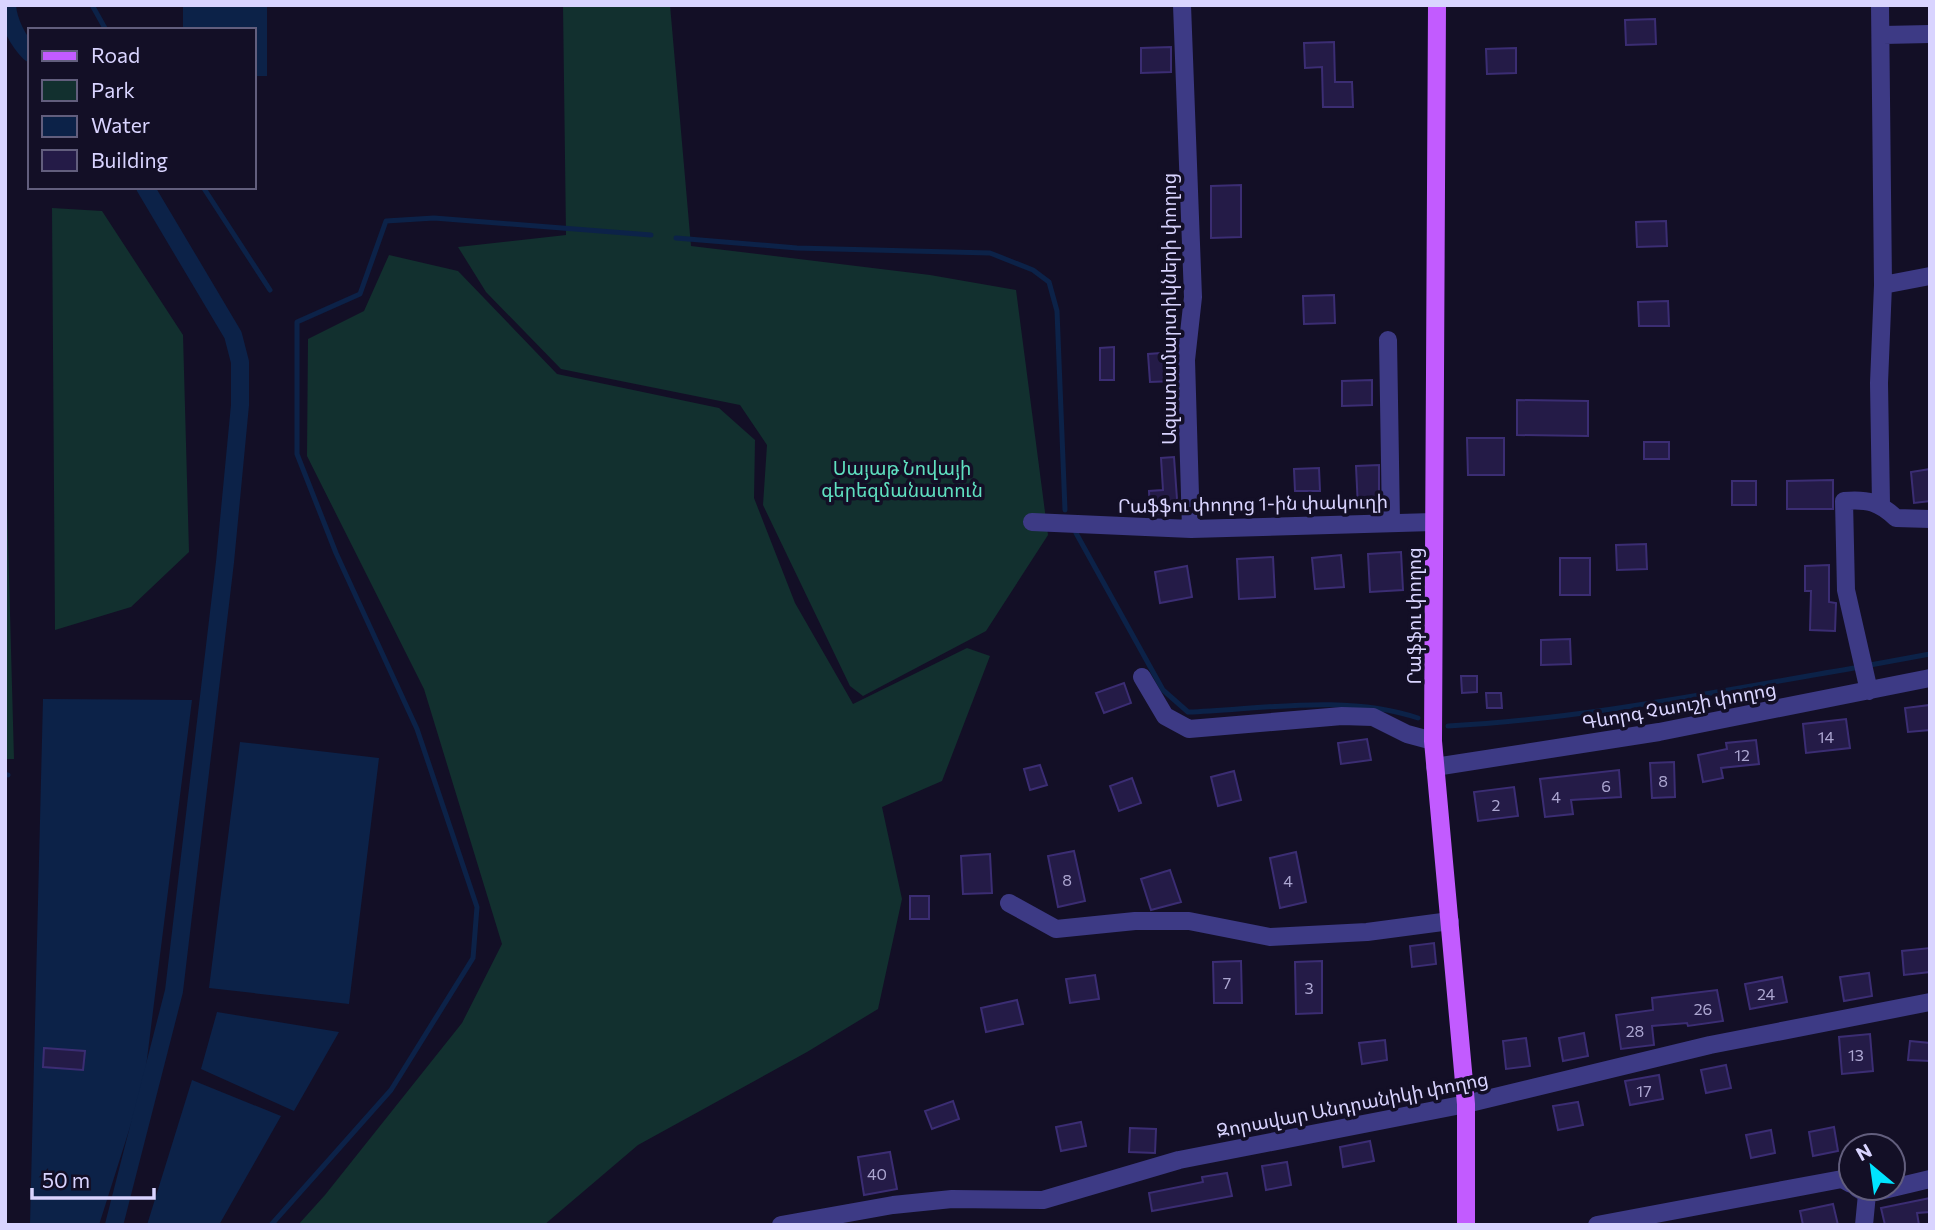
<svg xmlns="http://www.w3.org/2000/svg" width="1935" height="1230" font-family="Commissioner,'Noto Sans Armenian',sans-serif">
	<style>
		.green { fill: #12302f }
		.water { fill: #0c2248 }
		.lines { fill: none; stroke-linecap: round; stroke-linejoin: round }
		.stream { stroke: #0c2248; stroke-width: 5 }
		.canal { stroke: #0c2248; stroke-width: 18 }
		.building { fill: #241b47; stroke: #3b2d73; stroke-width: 2 }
		.minor { stroke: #3d3a85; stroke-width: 18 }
		.major { stroke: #c25bff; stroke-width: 18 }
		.labels { text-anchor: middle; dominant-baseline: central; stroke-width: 7; stroke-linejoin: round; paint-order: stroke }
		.number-label { font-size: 16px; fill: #aca6d1 }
		.street-label { font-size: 19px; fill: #d9d4ff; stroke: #130f26 }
		.park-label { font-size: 19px; fill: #5fe0c0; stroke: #130f26 }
	</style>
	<rect width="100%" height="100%" fill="#130f26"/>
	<!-- green -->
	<path class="green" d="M563,5H670L691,246L930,275L1016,290L1048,535L986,631L863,696L850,686L763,505L767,445L740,405L561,369L486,292L458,247L566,235Z
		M52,208L102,211L183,335L189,552L131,607L55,630Z
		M389,255L458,271L557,374L719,408L755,440L754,498L795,603L853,704L967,648L990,656L942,781L882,807L902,899L878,1009L807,1052L638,1145L544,1225H298L325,1195L462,1023L502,944L424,689L307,456L308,339L364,311Z
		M5,465L6,466L14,759H5Z"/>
	<!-- water -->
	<path class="water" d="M183,5H267V76H254V30H183Z
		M43,699L192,700L144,1083L99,1225H30Z
		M240,742L379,758L349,1004L209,988Z
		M217,1012L339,1032L294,1111L201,1069Z
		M192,1080L281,1116L219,1225H147Z"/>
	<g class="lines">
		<!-- stream -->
		<path class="stream" d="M92,5L106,30
			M203,187L270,290
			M676,238L797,248L990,253L1033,270L1049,282L1057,311L1065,510
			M1076,533L1163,690L1188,712C1263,709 1346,694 1418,718
			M1870,665L1930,654
			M1448,726C1586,719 1723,690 1860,667
			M5,774L8,775
			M271,1225L391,1090L473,958L477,907L417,729L336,553L297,454V322L360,294L386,221L434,218L651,235"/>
		<!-- canal -->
		<path class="canal" d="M7,5C8,22 18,41 30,53
			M114,1225L174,991L225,562L240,405V362L233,335L145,187"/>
	</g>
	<!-- building -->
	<path class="building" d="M1655,19L1656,44L1626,45L1625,20Z
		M1334,42L1335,82H1352L1353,107H1323L1322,67L1305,68L1304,43Z
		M1171,47V72L1141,73V48Z
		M1516,48V73L1487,74L1486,49Z
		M1241,185V237L1211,238V186Z
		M1666,221L1667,246L1637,247L1636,222Z
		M1334,295L1335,323L1304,324L1303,296Z
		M1668,301L1669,326H1639L1638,302Z
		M1114,347V380H1100V348Z
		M1175,352V381L1150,382L1148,354Z
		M1372,380V405L1342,406V381Z
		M1517,400L1588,401V436L1517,435Z
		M1467,438H1504V475H1468Z
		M1644,442H1669V459H1644Z
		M1174,457L1178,513L1150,514L1149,491L1163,490L1161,458Z
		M1379,465V507L1358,508L1356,466Z
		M1319,468L1320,491H1295L1294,469Z
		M1930,469V501L1914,503L1911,472Z
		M1833,480V509H1787V481Z
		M1732,481H1756V505H1732Z
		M1646,544L1647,569L1617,570L1616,545Z
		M1401,552L1403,590L1370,592L1368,554Z
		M1341,555L1344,587L1315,589L1312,558Z
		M1273,557L1275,597L1239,599L1237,559Z
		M1560,558H1590V595H1560Z
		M1829,565V602L1836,603L1835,631L1810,630L1811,591H1805V566Z
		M1187,566L1192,597L1160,603L1155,572Z
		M1570,639L1571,664L1541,665V640Z
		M1461,676H1477V692L1462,693Z
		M1124,683L1131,703L1104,713L1096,693Z
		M1486,693H1501L1502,708H1487Z
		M1930,705V730L1908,732L1905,708Z
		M1846,719L1850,748L1806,753L1803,724Z
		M1367,739L1371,760L1341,764L1338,743Z
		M1756,740L1759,764L1721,768L1723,778L1703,782L1698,755L1727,749L1726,743Z
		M1674,762L1675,797L1652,798L1650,763Z
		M1040,765L1047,785L1030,790L1024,769Z
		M1619,770L1621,797L1571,800L1573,814L1545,817L1540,779Z
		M1234,771L1241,800L1218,806L1211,777Z
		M1132,778L1141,803L1119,811L1110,786Z
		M1514,787L1518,816L1478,821L1474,792Z
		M1074,851L1085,901L1058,907L1048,856Z
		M1296,852L1306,902L1280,908L1270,858Z
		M990,854L992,893L963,894L961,856Z
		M1170,870L1181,902L1151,910L1141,879Z
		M910,896H929V919H910Z
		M1434,943L1436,964L1412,967L1410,946Z
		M1930,948V972L1904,975L1902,951Z
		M1241,961L1242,1003H1214L1213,962Z
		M1322,961V1013L1296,1014L1295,962Z
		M1869,973L1872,996L1844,1001L1840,977Z
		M1095,975L1099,999L1070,1003L1066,979Z
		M1782,977L1787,1002L1750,1009L1745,984Z
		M1717,990L1723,1021L1688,1026L1687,1023L1652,1026L1654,1045L1621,1049L1616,1015L1653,1010L1652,998Z
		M1017,1000L1023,1024L986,1032L981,1008Z
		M1584,1033L1588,1056L1563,1061L1559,1038Z
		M1870,1034L1873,1071L1842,1074L1839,1037Z
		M1526,1038L1530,1066L1506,1069L1503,1041Z
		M1385,1040L1387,1060L1362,1064L1359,1043Z
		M1910,1041L1930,1043V1061L1908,1060Z
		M44,1048L85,1051L83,1070L43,1067Z
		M1726,1065L1731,1088L1706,1093L1701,1070Z
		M1659,1075L1663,1099L1630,1105L1625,1081Z
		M953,1101L959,1119L932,1129L925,1111Z
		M1578,1102L1583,1125L1558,1130L1553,1106Z
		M1081,1122L1086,1146L1061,1151L1056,1127Z
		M1834,1127L1838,1151L1813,1156L1809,1132Z
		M1130,1128L1156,1129L1155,1153L1129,1152Z
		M1771,1130L1775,1153L1751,1158L1746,1135Z
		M1370,1141L1374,1161L1343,1167L1340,1147Z
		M890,1152L897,1189L864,1195L858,1157Z
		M1287,1162L1291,1185L1266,1190L1262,1166Z
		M1227,1173L1232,1196L1152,1211L1149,1193L1203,1182L1202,1177Z
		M1930,1198V1212L1917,1213L1919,1225H1885L1881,1208Z
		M1833,1204L1838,1225H1803L1800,1211Z"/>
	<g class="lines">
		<!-- minor -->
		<path class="minor" d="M1182,5L1193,297L1186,360L1191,529
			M1880,5L1883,285L1879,383L1881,504
			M1883,35L1930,34
			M1883,285L1930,276
			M1388,340L1391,522
			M1032,522L1191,529L1433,522
			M1142,677L1165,716L1189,729L1342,716L1373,717L1407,734L1433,741
			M1869,691L1846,590L1844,501C1868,499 1879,502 1896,518L1930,519
			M1435,767L1659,732L1930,678
			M1009,903L1056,929L1135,921H1189L1270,937L1367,932L1450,921
			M1857,1188L1867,1194L1930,1179
			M781,1225L893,1205L952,1199L1043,1200L1179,1160L1466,1104L1710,1045L1930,1002
			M1597,1225L1842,1179L1851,1184
			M1864,1225L1867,1194"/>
		<!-- major -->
		<path class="major" d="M1437,5L1433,741L1466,1104V1225"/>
	</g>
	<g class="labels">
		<!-- number labels -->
		<g class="number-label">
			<text x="1826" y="736">14</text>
			<text x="1742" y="754">12</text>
			<text x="1663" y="780">8</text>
			<text x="1606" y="785">6</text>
			<text x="1556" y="796">4</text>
			<text x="1496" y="804">2</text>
			<text x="1067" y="879">8</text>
			<text x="1288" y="880">4</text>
			<text x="1227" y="982">7</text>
			<text x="1309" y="987">3</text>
			<text x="1766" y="993">24</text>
			<text x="1703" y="1008">26</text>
			<text x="1635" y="1030">28</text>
			<text x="1856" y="1054">13</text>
			<text x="1644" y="1090">17</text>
			<text x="877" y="1173">40</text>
		</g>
		<!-- street labels -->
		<g class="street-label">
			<text transform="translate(1168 309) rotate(-90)">Ազատամարտիկների փողոց</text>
			<text transform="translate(1253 503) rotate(-1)">Րաֆֆու փողոց 1-ին փակուղի</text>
			<text transform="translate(1413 616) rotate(-90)">Րաֆֆու փողոց</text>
			<text transform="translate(1679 705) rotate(-10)">Գևորգ Չաուշի փողոց</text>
			<text transform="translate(1352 1104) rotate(-11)">Զորավար Անդրանիկի փողոց</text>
		</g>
		<!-- park labels -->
		<g class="park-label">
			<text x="902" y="467">Սայաթ Նովայի<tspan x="902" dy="22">գերեզմանատուն</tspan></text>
		</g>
	</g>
	<!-- border -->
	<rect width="1935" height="1230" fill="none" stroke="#d9d4ff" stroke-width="14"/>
	<!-- legend -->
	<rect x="28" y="28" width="228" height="161" fill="#130f26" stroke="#625e7d" stroke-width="2"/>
	<rect x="42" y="51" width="35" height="10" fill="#c25bff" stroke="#625e7d" stroke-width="2"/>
	<text x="91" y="63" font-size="21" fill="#d9d4ff">Road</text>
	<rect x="42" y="80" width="35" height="21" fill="#12302f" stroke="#625e7d" stroke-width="2"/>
	<text x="91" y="98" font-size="21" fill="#d9d4ff">Park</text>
	<rect x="42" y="116" width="35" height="21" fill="#0c2248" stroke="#625e7d" stroke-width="2"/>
	<text x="91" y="133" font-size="21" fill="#d9d4ff">Water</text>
	<rect x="42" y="150" width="35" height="21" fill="#241b47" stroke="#625e7d" stroke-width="2"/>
	<text x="91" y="168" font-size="21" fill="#d9d4ff">Building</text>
	<!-- north arrow -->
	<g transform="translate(1872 1167) rotate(331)"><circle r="33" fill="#130f26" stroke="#625e7d" stroke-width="2"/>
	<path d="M0-5L12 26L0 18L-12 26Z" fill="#00e5ff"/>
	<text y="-10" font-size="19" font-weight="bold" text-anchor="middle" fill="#d9d4ff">N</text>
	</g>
	<!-- scale -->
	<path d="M32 1188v10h122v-10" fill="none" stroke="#d9d4ff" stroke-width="3.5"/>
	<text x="42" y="1188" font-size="21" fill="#d9d4ff" stroke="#130f26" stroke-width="5" paint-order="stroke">50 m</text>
</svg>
